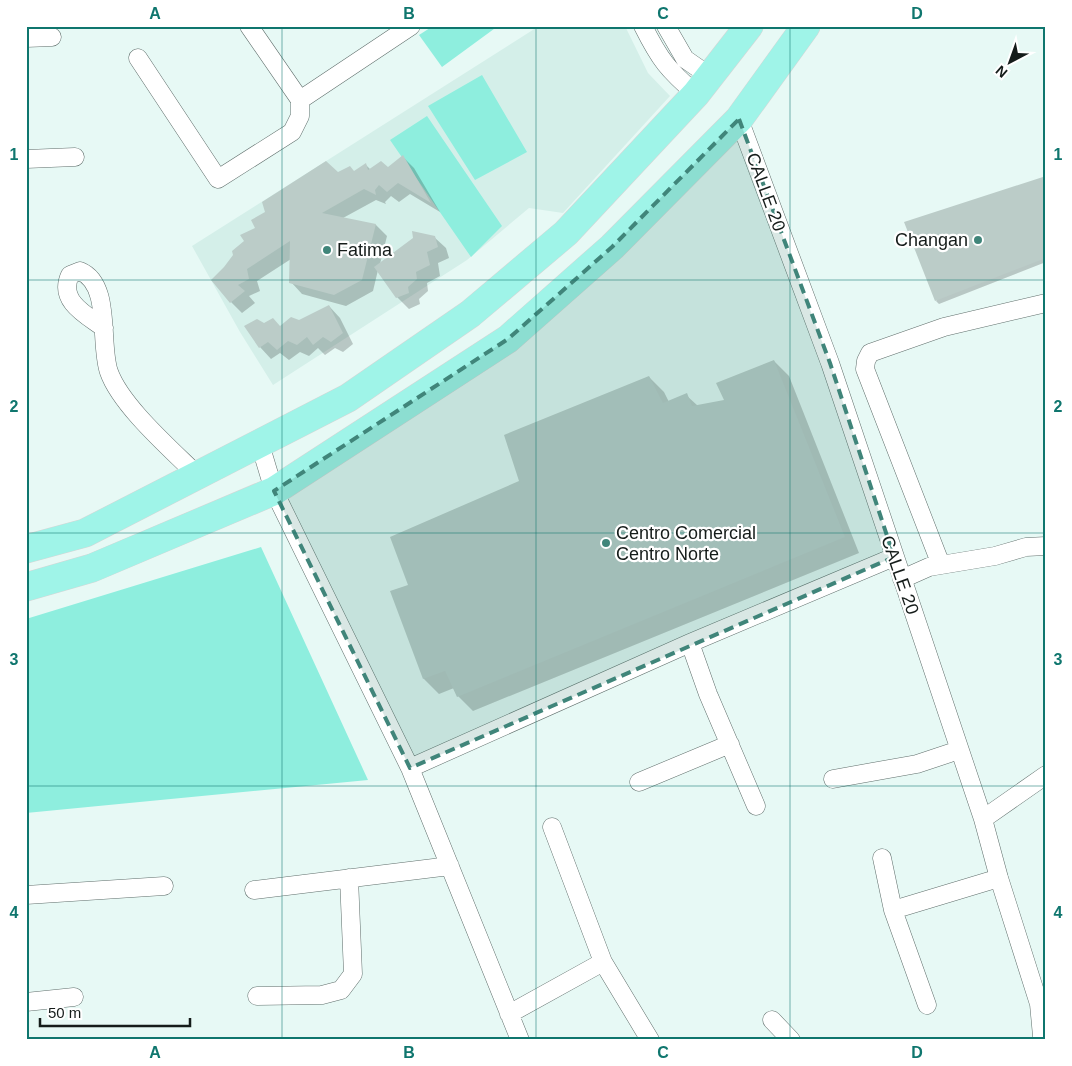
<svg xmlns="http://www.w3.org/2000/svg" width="1072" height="1066" font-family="Arial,sans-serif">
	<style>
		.built { fill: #d4efe9 }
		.green { fill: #8eeede }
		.shadow { fill: #0003 }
		.building { fill: #bbccc8 }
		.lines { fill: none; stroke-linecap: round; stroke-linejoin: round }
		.minor-casing { stroke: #606f6c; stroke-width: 19 }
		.primary-casing { stroke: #d5d6d6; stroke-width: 29 }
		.minor { stroke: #fff; stroke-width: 18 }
		.primary { stroke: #9ff4e8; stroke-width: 28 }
		.marked { fill: #40857a; fill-opacity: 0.2; stroke: #40857a; stroke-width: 4; stroke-dasharray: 10 6; stroke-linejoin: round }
		.grid { fill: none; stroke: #0f766e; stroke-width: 1; stroke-opacity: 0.55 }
		.poi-dot { fill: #40857a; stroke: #fff; stroke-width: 2 }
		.labels { text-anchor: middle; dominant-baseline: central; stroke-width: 4.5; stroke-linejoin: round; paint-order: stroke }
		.street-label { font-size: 18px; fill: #151c1a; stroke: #fff }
		.poi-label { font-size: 18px; fill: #151c1a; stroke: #fff; text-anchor: start }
		.neatline { fill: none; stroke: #0f766e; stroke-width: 2 }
		.grid-label { font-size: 16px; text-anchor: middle; font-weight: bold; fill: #0f766e }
	</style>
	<rect width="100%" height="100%" fill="#e7f9f5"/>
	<!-- built -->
	<path class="built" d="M539,26H625L648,73L670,96L563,213L529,208L467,260L273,385L240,332L192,246Z"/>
	<!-- green -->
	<path class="green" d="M433,26H498L442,67L419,35Z
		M482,75L527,152L475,180L428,106Z
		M427,116L502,226L471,257L390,140Z
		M261,547L368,780L26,813V619Z"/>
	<!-- shadow -->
	<path class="shadow" d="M403,157L414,168L440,212L410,194L399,202L391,196L385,202L386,204L376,200L343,218L376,225L387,236L380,264L434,237L446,248L449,258L438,263L440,276L427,283L428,291L419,299L420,304L409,309L397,297L378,270L373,291L346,306L302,294L291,282V259L257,281L260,291L249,296L255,303L242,313L231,302L245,241L256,228L338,174L355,172L366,165L371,170L388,168Z
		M1046,178V262L939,304L936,301Z
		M329,306L340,318L353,344L343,352L335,348L325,355L318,348L309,356L300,352L289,360L280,353L271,359L260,347L265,325L280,327L299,321Z
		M774,361L789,376L859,553L473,711L458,696L454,688L439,694L424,679L410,586L521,482L649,377L664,392L669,402L686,395L698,406L726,401Z"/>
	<!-- building -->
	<path class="building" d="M403,155L431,203L398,183L387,192L379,185L375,190L376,195L364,189L322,213L376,224L362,280L334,295L289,283L290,241L247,269L249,279L238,285L245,291L230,303L211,280L224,267L233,255L232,251L244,241L240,235L255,228L251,220L265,212L262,202L326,161L338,172L350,166L354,171L366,163L368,170L381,161L388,167Z
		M1046,176V258L935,301L904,222Z
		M412,231L435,236L438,247L427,252L430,265L416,272L417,279L408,287L409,293L396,298L374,267L413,238Z
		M329,305L343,333L331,342L323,337L313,345L307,337L297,345L288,341L277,350L268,342L259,348L244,326L257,319L264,323L273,318L280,326L291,317L299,320Z
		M774,360L845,537L457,697L445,671L423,679L390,591L408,585L390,537L519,481L504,435L649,376L663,403L687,393L692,406L724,400L716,383Z"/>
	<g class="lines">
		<defs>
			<path id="minor" d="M249,26L300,100
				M643,26C660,60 668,70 696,94
				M666,26L685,59L711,77
				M26,38L52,37
				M138,58L218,179L292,132L300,116V100L411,26
				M739,119L830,363L983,819L999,878L1039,1004L1042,1036
				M26,159L75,157
				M104,328C86,315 58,301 70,275L80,271C112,284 99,344 109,372C121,406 172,450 198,476
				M260,444L274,491L410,768L520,1040
				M941,565L865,369L866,361L870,353L944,327L1046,303
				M902,579L929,567L995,556L1026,547L1046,546
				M690,643L708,694L756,806
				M410,768L690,643L894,557
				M833,779L917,764L959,750
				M639,782L730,744
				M983,819L1046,775
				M552,827L603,962L650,1040
				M882,858L893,910L927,1005
				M254,890L450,866
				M26,895L164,886
				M893,910L999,878
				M257,996L322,995L341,990L353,974L349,878
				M26,1002L74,997
				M509,1014L603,962
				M772,1020L791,1040"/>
			<path id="primary" d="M26,549L85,533L348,398L470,314L566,233L696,94L749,26
				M26,587L92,568L274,491L508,339L612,247L739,119L806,26"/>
		</defs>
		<!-- minor casing -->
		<use href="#minor" class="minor-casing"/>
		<!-- primary casing -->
		<use href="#primary" class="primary-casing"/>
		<!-- minor -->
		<use href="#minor" class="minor"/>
		<!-- primary -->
		<use href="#primary" class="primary"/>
	</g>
	<!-- marked area -->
	<path class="marked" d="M739,119L830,363L894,557L410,768L274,491L508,339L612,247Z"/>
	<!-- grid -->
	<path class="grid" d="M282,26V1040M536,26V1040M790,26V1040M26,280H1046M26,533H1046M26,786H1046"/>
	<!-- markers -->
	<g class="poi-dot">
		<circle cx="978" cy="240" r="5"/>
		<circle cx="327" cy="250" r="5"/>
		<circle cx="606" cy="543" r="5"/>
	</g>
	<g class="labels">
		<!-- street labels -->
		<g class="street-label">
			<text transform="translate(766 192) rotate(70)">CALLE 20</text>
			<text transform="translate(900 575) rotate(71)">CALLE 20</text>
		</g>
		<!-- poi labels -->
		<g class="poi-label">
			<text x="968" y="240" text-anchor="end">Changan</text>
			<text x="337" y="250">Fatima</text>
			<text x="616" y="533">Centro Comercial<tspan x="616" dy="21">Centro Norte</tspan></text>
		</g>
	</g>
	<!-- border -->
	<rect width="1072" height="1066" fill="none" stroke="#ffffff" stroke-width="55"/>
	<!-- north arrow -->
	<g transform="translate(1010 62) rotate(221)" stroke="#ffffff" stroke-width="4" paint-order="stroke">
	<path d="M0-4L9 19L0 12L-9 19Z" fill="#151c1a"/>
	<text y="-8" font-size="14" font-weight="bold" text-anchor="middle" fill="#151c1a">N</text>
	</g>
	<!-- scale -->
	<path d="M40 1018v8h150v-8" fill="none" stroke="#151c1a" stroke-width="2.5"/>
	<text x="48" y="1018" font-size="15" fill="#151c1a" stroke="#ffffff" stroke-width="4" paint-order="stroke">50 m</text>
	<rect x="28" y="28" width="1016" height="1010" class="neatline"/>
	<g class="grid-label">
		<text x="155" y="19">A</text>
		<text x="409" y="19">B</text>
		<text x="663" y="19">C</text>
		<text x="917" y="19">D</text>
		<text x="14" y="160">1</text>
		<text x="1058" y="160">1</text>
		<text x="14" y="412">2</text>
		<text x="1058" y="412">2</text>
		<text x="14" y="665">3</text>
		<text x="1058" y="665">3</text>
		<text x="14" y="918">4</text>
		<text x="1058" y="918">4</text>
		<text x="155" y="1058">A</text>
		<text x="409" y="1058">B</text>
		<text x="663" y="1058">C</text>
		<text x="917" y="1058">D</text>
	</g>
</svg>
